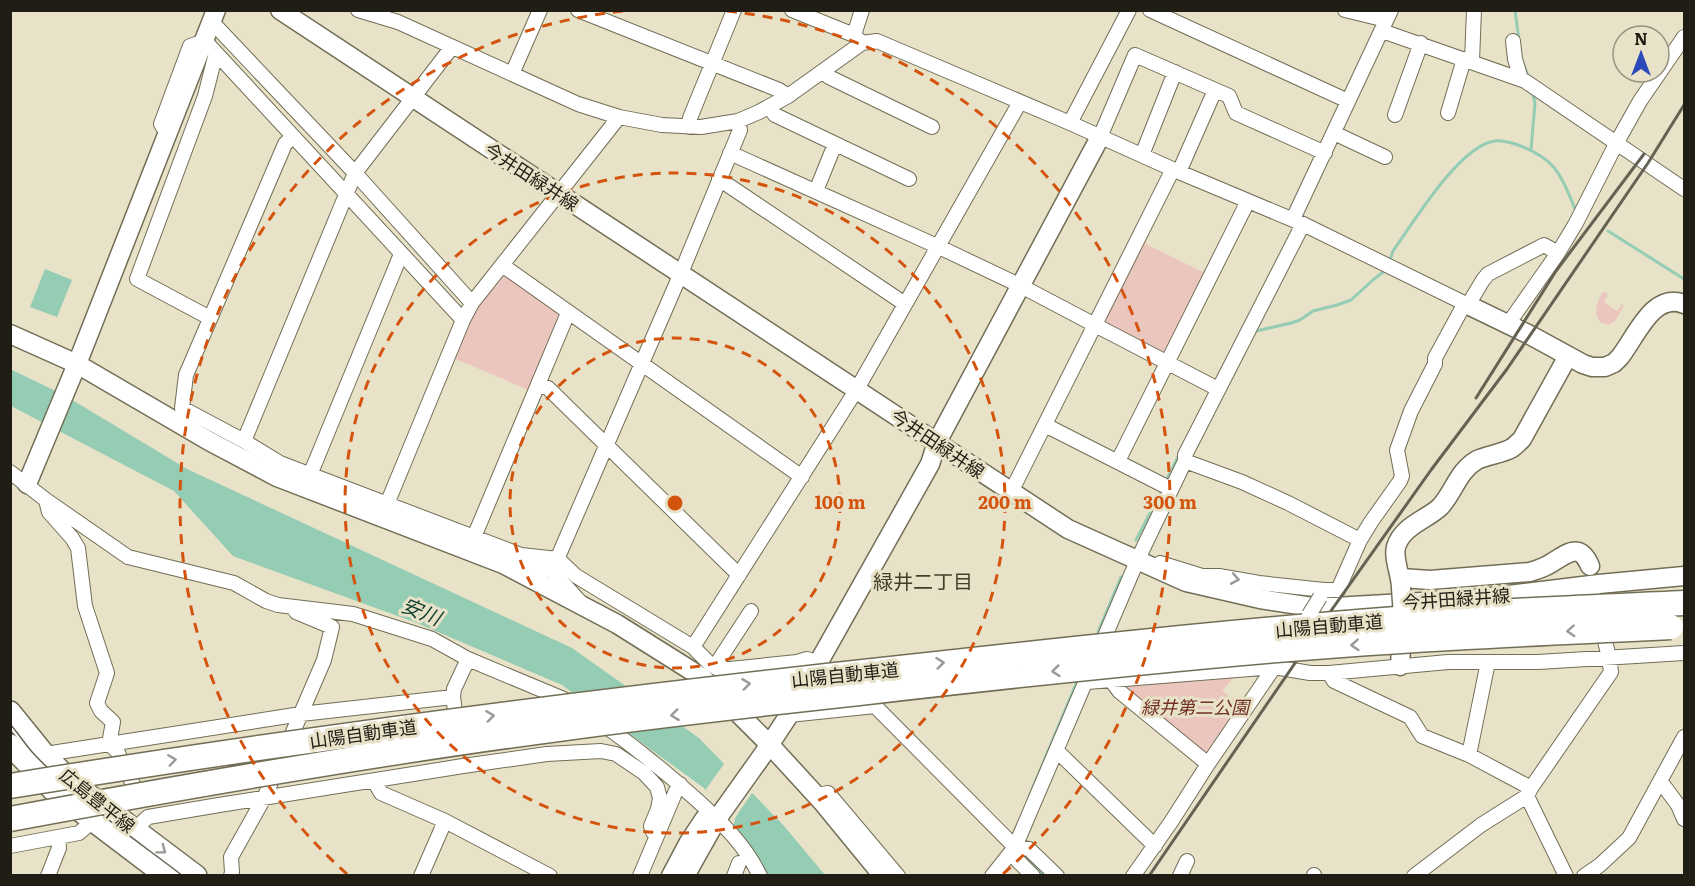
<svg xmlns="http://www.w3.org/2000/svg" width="1695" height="886" font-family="Literata,'Noto Sans JP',serif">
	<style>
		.green { fill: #ebc6bf }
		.water { fill: #95ccb4 }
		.pier { fill: #e7e2c8 }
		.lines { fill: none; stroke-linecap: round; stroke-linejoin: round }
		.stream { stroke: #95ccb4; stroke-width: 3 }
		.street-casing { stroke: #726e56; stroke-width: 16 }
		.secondary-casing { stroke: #726e56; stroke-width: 21 }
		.primary-casing { stroke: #726e56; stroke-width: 24 }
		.street { stroke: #fff; stroke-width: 14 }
		.secondary { stroke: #fff; stroke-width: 18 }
		.primary { stroke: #fff; stroke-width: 21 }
		.tram { stroke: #656253; stroke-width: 1.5 }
		.rail { stroke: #656253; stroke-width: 3 }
		.street-bridge-casing { stroke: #726e56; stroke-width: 16; stroke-linecap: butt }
		.secondary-bridge-casing { stroke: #726e56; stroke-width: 21; stroke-linecap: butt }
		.highway-bridge-casing { stroke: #726e56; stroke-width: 27; stroke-linecap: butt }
		.street-bridge { stroke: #fff; stroke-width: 14 }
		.secondary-bridge { stroke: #fff; stroke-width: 18 }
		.highway-bridge { stroke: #fff; stroke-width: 24 }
		.oneway { stroke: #9a9995 }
		.ring { fill: none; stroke: #d4530d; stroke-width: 3; stroke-dasharray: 10 8 }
		.labels { text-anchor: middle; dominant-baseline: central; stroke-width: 6; stroke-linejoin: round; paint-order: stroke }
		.street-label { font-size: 18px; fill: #1f1d14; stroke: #e7e2c8 }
		.park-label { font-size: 18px; font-style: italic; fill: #733126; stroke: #e7e2c8 }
		.neighbourhood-label { font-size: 20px; fill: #423e28; stroke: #e7e2c8 }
		.water-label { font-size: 20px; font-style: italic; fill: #134030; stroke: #e7e2c8 }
		.centre { fill: #d4530d; stroke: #e7e2c8; stroke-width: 3 }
		.ring-label { font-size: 18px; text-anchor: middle; font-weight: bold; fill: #d4530d; stroke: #e7e2c8; stroke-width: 6; stroke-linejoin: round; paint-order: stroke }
	</style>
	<rect width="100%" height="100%" fill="#e7e2c8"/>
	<!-- green -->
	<path class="green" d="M1144,243L1205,273L1166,352L1162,354L1104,325L1103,321Z
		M501,277H506L558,313L560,322L531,391L453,358L475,308Z
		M1605,292L1608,294L1604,302L1617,311L1622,304L1624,306L1615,321L1608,325L1600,322C1593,313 1597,302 1602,293Z
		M1238,673L1222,691L1242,705L1205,753L1125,690L1120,681Z"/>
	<!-- water -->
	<path class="water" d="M45,269L72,280L57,317L30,307Z
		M10,369L64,395L187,469L572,648L699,738L784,826L825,875H768L704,788L562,685L417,623L233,556L174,491L11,406Z"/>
	<!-- pier -->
	<path class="pier" d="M726,761L754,790L735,818L733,831L704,792Z"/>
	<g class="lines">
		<!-- stream -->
		<path class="stream" d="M1515,10L1519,41
			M1522,60L1528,76
			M1531,149L1535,103L1532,90
			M1608,231L1684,279
			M1391,257L1393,251C1413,223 1460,145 1495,141C1503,140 1511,143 1518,145C1557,159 1561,176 1576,211
			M1252,332L1291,323L1300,320L1313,311L1337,305L1351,300L1374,279L1386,270
			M1166,481L1179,455
			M1136,540L1162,490
			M1096,637L1121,577
			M1029,797L1078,679
			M1026,857L1045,876"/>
		<defs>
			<path id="street" d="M358,10L398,22L578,104L619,117L662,125L701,127L738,121L759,112L788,96L862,43L877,41L1070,123L1179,172L1303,224L1468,305L1483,280L1488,274L1544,245L1558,253
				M578,10L779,90L788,96
				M792,10L854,35L862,43
				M1150,10L1348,101
				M1345,10L1386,20
				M212,22L355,173L472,303
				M1382,31L1525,81L1684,189
				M854,35L862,10
				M1513,41L1515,59L1521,79
				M1472,61L1474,10
				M823,71L829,77L932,127
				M512,74L540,10
				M769,107L775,115L909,179
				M1448,113L1464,59
				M1395,115L1421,43
				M1070,123L1129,10
				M689,127L690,118L734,10
				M1334,133L1385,157
				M168,135L161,124L190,46L205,41L463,320
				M292,137L285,144L186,375L182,408L244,441L280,463L521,555L558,559L576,576L693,647L711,665L720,670L797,662L807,659L819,663
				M1100,137L1135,55L1229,96L1236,113L1325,153
				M730,153L939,247L1021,286L1095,325L1218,389
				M1142,155L1175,72
				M1179,172L1215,90
				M719,179L905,304
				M816,191L835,144
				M1293,219L1391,10
				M502,265L802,477
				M210,318L137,279L205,96L216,53
				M1508,324L1558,253L1576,223L1617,142L1640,101L1684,37
				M538,384L548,388L739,575
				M1045,425L1171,489
				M244,441L355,173L452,47
				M1118,461L1248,201
				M1185,461L1242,482L1288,503L1360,540
				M10,472L46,500L128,557L234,583L266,601L278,605L353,614L432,639L468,659L573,703
				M310,475L401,254
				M1011,492L1173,169
				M46,500L49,512L72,538L78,548L85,606L107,673L97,703L101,711L113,722L109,744
				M387,504L463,320L472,303L619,117
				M474,537L568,313
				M1160,563L1202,576H1219L1259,583L1324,590H1338L1360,540L1371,522L1400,481L1402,476L1397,450L1411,411L1435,364V358L1465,303
				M511,565L552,571L582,604
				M552,571L681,273L740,130L738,121
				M693,647L857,389L1020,102
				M720,670L719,660L751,611
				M1329,673L1334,681L1410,717L1422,736L1469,755L1531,788
				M1111,680L1119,691L1208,764
				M1087,682L1274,667L1310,673H1329L1448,662H1538L1684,653
				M789,715L875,706L1015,847L1017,860L1033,876
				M601,723C635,747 667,773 698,801C724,825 745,845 760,876
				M457,725L453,697L454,689L468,659
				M109,744L117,751L140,799
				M287,746L324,660L332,627L296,612
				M1057,751L1155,846
				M39,755L301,714L453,697
				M1469,755L1488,662
				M374,781L381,793L445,821L550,876
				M1661,782L1678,805L1684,819
				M817,795L828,793L898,876
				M1527,796L1566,876
				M135,829L148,817L219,805L463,766L547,754L601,751L616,754L644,773L657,787L660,798L658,809L651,826L653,832L657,835
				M10,846L79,833L93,821
				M1015,847L1029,849L1057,876
				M48,876L59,848L58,837
				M231,876L232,872L231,857L264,798L277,769
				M421,876L445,821
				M640,876L675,793L680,784
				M734,876L739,863
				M992,876L1015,847L1137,561L1185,461V455L1303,224
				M1133,876L1171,822L1208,764L1277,663
				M1180,876L1187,861
				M1314,876V875
				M1414,876L1481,825L1527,796L1531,788L1611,672L1609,657L1593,595L1584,586
				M1584,876L1600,865L1629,838L1684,737"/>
			<path id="secondary" d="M280,10L1068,529L1186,582L1260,599L1306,606L1334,607L1474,599L1599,584L1684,576
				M1468,305L1530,335L1583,364L1592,367H1605L1614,363L1620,357C1636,337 1653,291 1684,304
				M10,334L77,364L209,441L277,477L503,564L617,624L703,678L770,745L824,804L883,876
				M27,484L77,364L216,10
				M1401,578L1430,580L1530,572C1536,570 1543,568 1548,565C1566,555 1579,540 1590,566
				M1401,588C1401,575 1393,559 1396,547C1402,526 1426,520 1440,507C1454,492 1458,471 1477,460C1488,455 1501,454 1512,448C1516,445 1519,442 1522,439L1568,356
				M1400,666L1402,630
				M671,876L689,842L705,818
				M685,876L717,819L764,753L789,715L930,464L937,442L1100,137"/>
			<path id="primary" d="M10,712L44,754L70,781L196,876
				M10,745L54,791L166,876"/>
		</defs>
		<!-- street casing -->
		<use href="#street" class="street-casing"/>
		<!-- secondary casing -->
		<use href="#secondary" class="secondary-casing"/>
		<!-- primary casing -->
		<use href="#primary" class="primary-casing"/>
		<!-- street -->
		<use href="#street" class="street"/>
		<!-- secondary -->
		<use href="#secondary" class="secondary"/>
		<!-- primary -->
		<use href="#primary" class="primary"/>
		<!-- tram -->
		<path class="tram" d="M10,724C18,733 25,744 33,753C77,800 132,837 183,876"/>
		<!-- rail -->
		<path class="rail" d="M1476,398L1556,271L1644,154
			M1149,876L1328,615L1431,470L1507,369L1648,163L1684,105"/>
		<defs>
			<path id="street-bridge" d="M1309,615L1320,597"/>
			<path id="secondary-bridge" d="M1401,588L1403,616"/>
			<path id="highway-bridge" d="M10,786C306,738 602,700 900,668C1099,646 1299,624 1498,612C1560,608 1623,606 1684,603
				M10,819C192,785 375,753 558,729C658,715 758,704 859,693C998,677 1137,662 1277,650C1408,639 1540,633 1671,627"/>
		</defs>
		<!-- street-bridge casing -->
		<use href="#street-bridge" class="street-bridge-casing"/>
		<!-- secondary-bridge casing -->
		<use href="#secondary-bridge" class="secondary-bridge-casing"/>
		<!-- highway-bridge casing -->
		<use href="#highway-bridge" class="highway-bridge-casing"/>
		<!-- street-bridge -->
		<use href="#street-bridge" class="street-bridge"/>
		<!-- secondary-bridge -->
		<use href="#secondary-bridge" class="secondary-bridge"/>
		<!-- highway-bridge -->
		<use href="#highway-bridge" class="highway-bridge"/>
	</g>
	<!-- one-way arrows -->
	<defs><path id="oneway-chevron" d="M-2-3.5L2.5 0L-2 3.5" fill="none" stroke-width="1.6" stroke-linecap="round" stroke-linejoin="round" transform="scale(1.5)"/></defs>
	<g class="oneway">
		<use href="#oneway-chevron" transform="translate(1235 579) rotate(10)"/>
		<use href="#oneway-chevron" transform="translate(1571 631) rotate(177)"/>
		<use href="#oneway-chevron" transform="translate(1355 645) rotate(176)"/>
		<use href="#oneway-chevron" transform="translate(940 663) rotate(-6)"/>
		<use href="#oneway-chevron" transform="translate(1056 671) rotate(174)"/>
		<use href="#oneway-chevron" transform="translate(746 684) rotate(-7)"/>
		<use href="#oneway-chevron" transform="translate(675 715) rotate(173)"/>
		<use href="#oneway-chevron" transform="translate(490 716) rotate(-7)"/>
		<use href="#oneway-chevron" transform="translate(172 760) rotate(-8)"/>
		<use href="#oneway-chevron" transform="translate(162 850) rotate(37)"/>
	</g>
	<!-- distance rings -->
	<g class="ring">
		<circle cx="675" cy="503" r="165"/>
		<circle cx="675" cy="503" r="330"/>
		<path d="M347 874A495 495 0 0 1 623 11M727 11A495 495 0 0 1 1003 874"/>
	</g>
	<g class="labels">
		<!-- street labels -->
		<g class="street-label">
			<text transform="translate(532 176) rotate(33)">今井田緑井線</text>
			<text transform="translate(938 443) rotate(34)">今井田緑井線</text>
			<text transform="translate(1456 598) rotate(-4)">今井田緑井線</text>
			<text transform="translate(1329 625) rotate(-5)">山陽自動車道</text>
			<text transform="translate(845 674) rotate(-6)">山陽自動車道</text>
			<text transform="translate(363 733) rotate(-8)">山陽自動車道</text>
			<text transform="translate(98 800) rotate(39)">広島豊平線</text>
		</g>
		<!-- park labels -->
		<g class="park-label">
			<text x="1195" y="706">緑井第二公園</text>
		</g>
		<!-- neighbourhood labels -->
		<g class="neighbourhood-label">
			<text x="923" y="580">緑井二丁目</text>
		</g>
		<!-- water labels -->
		<g class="water-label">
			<text transform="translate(422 610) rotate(22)">安川</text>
		</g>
	</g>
	<circle cx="675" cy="503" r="9" class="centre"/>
	<g class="ring-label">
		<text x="840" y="509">100 m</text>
		<text x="1005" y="509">200 m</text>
		<text x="1170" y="509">300 m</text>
	</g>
	<!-- border -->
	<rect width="1695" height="886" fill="none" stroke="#1f1d14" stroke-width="24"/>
	<!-- north arrow -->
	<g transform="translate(1641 54)"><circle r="28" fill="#e7e2c8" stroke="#979380" stroke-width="1.5"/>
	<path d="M0-4.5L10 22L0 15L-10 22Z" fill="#2c49b9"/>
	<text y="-9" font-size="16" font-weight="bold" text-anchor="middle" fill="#1f1d14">N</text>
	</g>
</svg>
